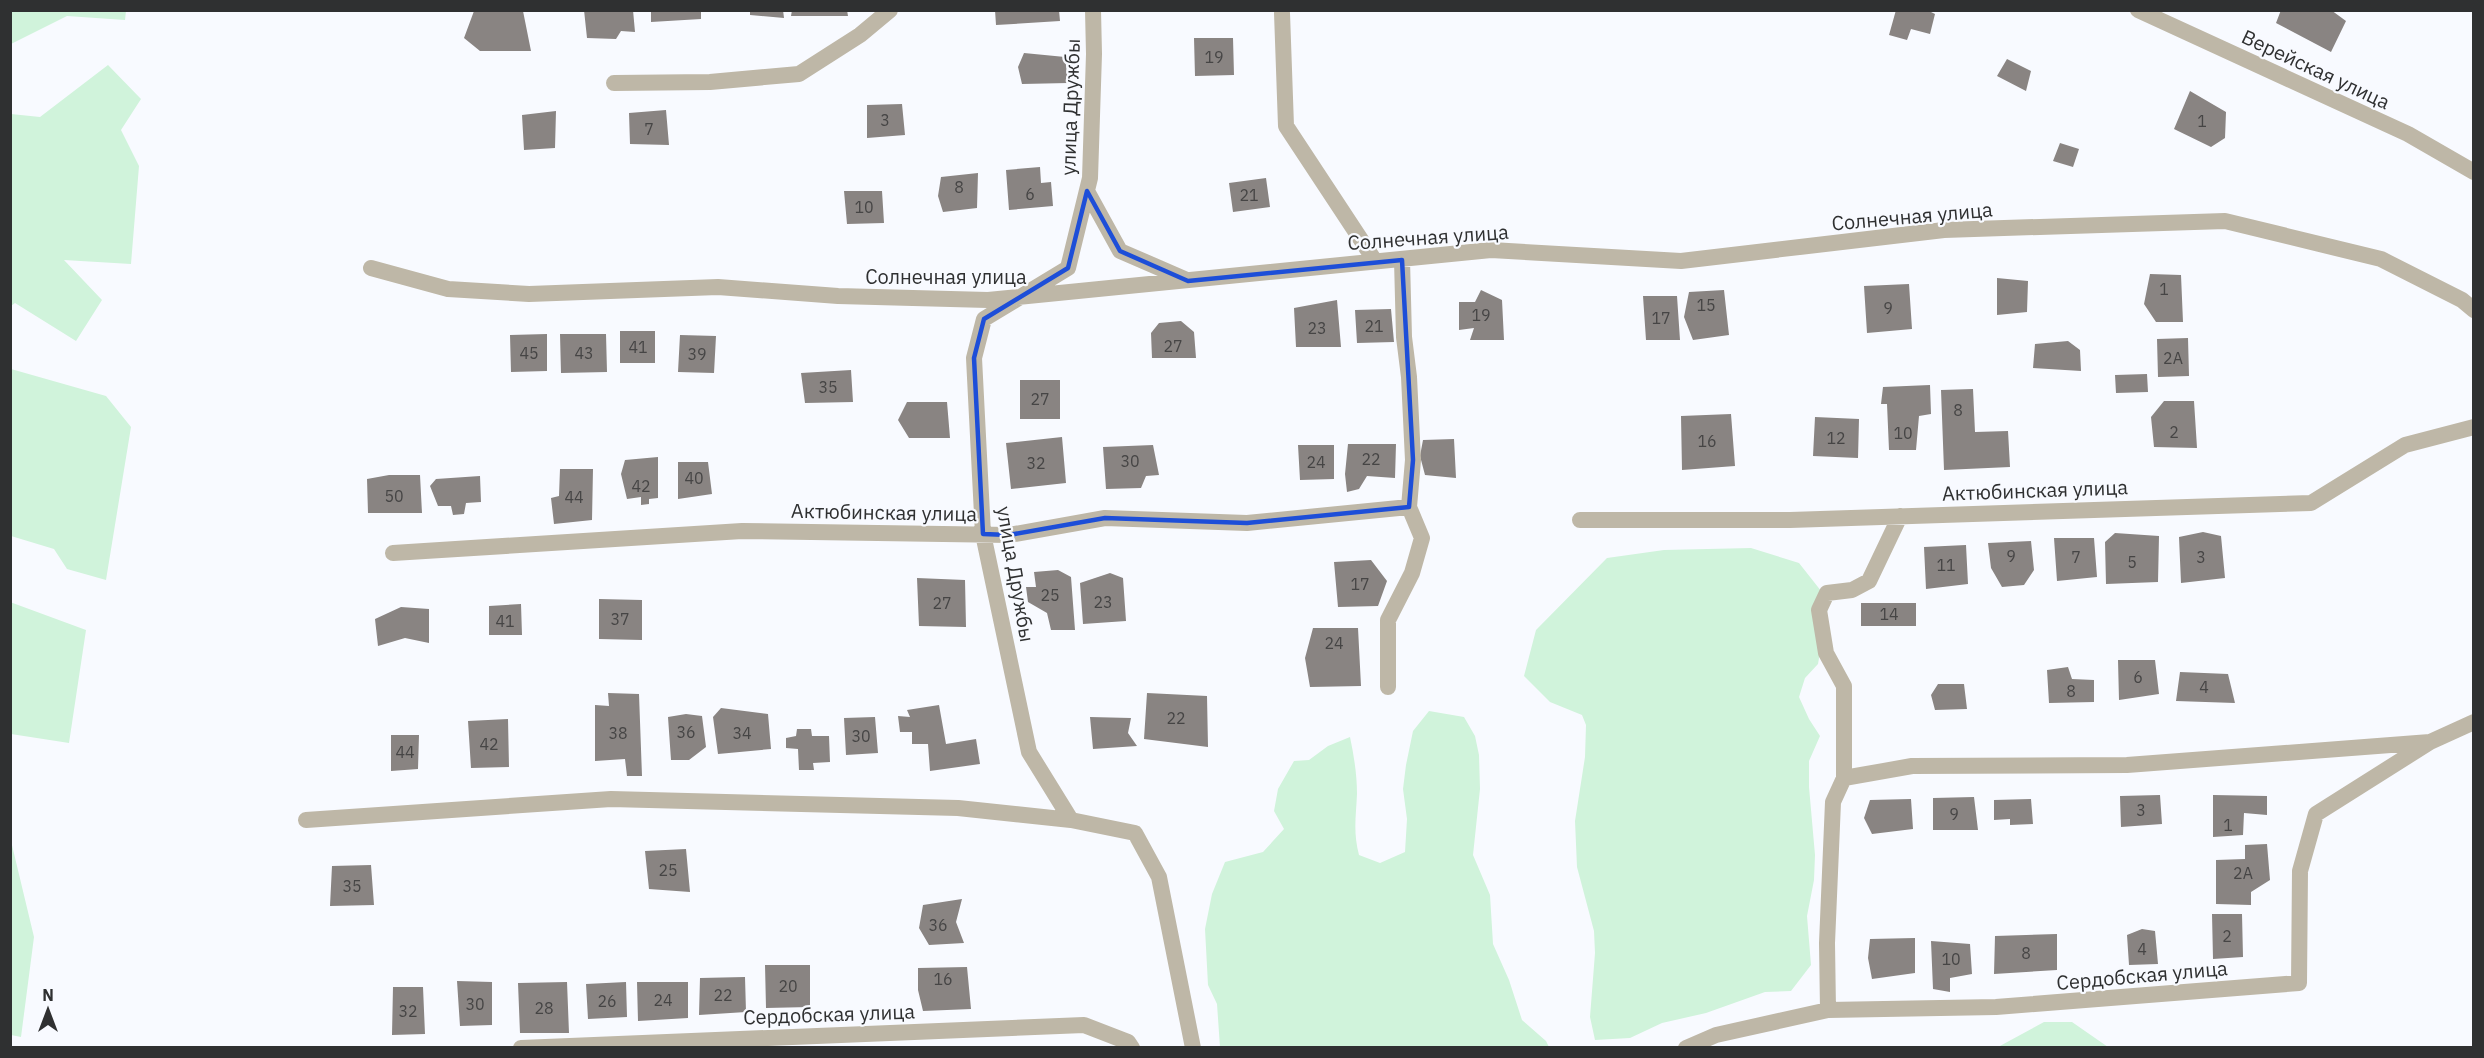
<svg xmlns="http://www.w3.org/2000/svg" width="2484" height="1058" font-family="'IBM Plex Sans',sans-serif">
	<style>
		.green { fill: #d0f3db }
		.building { fill: #898482 }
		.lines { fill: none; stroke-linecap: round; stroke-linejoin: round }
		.street { stroke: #beb7a7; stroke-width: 16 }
		.marked { fill: none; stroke: #1d4ed8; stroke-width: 4.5; stroke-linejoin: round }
		.labels { text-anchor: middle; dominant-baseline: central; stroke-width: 4.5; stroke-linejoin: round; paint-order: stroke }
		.number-label { font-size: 16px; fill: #464545 }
		.street-label { font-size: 20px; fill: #2f3031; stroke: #f8faff }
	</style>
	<rect width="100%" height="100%" fill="#f8faff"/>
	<!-- green -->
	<path class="green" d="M11,10H126V11L125,20L67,16L11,44Z
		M108,65L141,99L121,130L139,166L131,264L64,260L102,300L76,341L15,303L11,306V114L40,117Z
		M11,369L106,396L131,427L106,580L67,569L54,549L11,536Z
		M1751,548L1799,563L1829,601L1818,664L1805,678L1799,697L1809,719L1820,736L1809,761V787L1815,855L1814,880L1807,916L1811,965L1791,991L1765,992L1706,1013L1662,1023L1630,1038L1595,1040L1590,1017L1595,953L1594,931L1577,867L1575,821L1585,757L1586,725L1582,715L1550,702L1524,676L1536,630L1607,558L1664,550Z
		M10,602L86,630L69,743L11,734Z
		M1429,711L1464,717L1475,736L1479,755L1480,789L1473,855L1490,895L1493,944L1509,980L1522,1020L1546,1041L1549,1047H1220L1217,1004L1208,985L1205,929L1212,894L1225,862L1263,852L1284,829L1274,811L1278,789L1294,761L1309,760L1328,746L1350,737C1354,756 1357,775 1357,794C1356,817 1353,832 1359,855L1380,863L1405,852L1407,819L1403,789L1406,765L1413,731Z
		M11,841L34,937L21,1037L11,1035Z
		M2044,1022H2072L2108,1047H1998Z"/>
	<!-- building -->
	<path class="building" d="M584,10H633L635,32L621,31L616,39L587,38Z
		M651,10H701V19L651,22Z
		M750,10H783L784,18L750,15Z
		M792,10H847L848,16H791Z
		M995,10H1059L1060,21L996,25Z
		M1896,10H1927L1935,14L1930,34L1911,29L1907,40L1889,35Z
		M2281,10H2331L2346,21L2331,52L2276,23Z
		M474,11H523L531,51H480L464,38Z
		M1194,38H1233L1234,75L1195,76Z
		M1024,53L1065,57L1068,83L1022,84L1018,67Z
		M2007,59L2031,71L2026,91L1997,76Z
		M2190,91L2226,112L2225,138L2211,147L2174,129Z
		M902,104L905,135L867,138V105Z
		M666,110L669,145L630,144L629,113Z
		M556,111L555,148L524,150L522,115Z
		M2060,143L2079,149L2073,167L2053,161Z
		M1040,167L1041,183L1051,182L1053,206L1009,210L1006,170Z
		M978,173L977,208L943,212L938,196L941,177Z
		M1266,178L1270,207L1233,212L1229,183Z
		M844,191H882L884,223L847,224Z
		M2150,274L2181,275L2183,322H2156L2144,304Z
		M1997,278L2028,281L2027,312L1997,315Z
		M1909,284L1912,329L1867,333L1864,286Z
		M1481,290L1502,300L1504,340H1470L1474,328L1459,330V302H1475Z
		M1724,290L1729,335L1693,340L1684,317L1689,292Z
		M1643,296H1677L1680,340H1646Z
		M1337,300L1341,347H1296L1294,308Z
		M1391,309L1394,342L1357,343L1355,310Z
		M1181,321L1194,332L1196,358H1152L1151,333L1159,323Z
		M620,331H655V363H620Z
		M547,334V371L511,372L510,335Z
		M560,334H606L607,372L561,373Z
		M680,335L716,336L714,373L678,372Z
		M2188,338L2189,376L2158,377L2157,339Z
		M2068,341L2080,350L2081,371L2033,368L2035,344Z
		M851,370L853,402L805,403L801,373Z
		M2147,374L2148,392L2116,393L2115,375Z
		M1020,380H1060V419H1020Z
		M1930,385L1931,414L1919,416L1916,450H1889L1887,404H1881L1883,387Z
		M1973,389L1975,432L2008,431L2010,467L1944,470L1941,390Z
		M2164,401H2194L2197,448L2154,447L2151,417Z
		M907,402H947L950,438H909L898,420Z
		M1731,414L1735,466L1682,470L1681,416Z
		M1815,417L1859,419L1858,458L1813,456Z
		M1062,437L1066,483L1011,489L1006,443Z
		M1454,439L1456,478L1425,475L1420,456L1423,440Z
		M1348,444H1396L1395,478L1367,476L1359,489L1347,492L1345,474Z
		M1153,445L1159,475L1146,476L1141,488L1106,489L1103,447Z
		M1298,445H1334V479L1300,480Z
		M658,457V498L649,499V504L641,505V497L627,499L621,474L625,460Z
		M678,462H708L712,494L678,499Z
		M560,469H593L592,520L554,524L551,498L559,496Z
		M389,475H420L422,513H368L367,479Z
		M480,476L481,502L466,503L464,514L453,515L451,506H438L430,486L436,479Z
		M2203,532L2221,536L2225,578L2181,583L2179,537Z
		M2115,533L2159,536L2158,582L2106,584L2105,542Z
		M2054,538H2094L2097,577L2057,581Z
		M2031,541L2034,570L2024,585L2002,587L1991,568L1988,543Z
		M1966,545L1968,584L1926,589L1924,547Z
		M1371,560L1387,581L1378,606L1338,607L1334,562Z
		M1058,570L1071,577L1075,630H1051L1047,613L1028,602L1026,587H1036L1034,572Z
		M1110,573L1123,578L1126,621L1083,624L1080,583Z
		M917,578L965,580L966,627L919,626Z
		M599,599L642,600V640L599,639Z
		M1861,603H1916V626H1861Z
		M521,604L522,635H489V606Z
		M401,607L429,609V643L405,638L378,646L375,619Z
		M1313,628H1358L1361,686L1310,687L1305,658Z
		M2118,660H2155L2159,694L2119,700Z
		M2068,667L2072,679L2094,680V702L2049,703L2047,670Z
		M2180,672L2228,674L2235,703L2176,701Z
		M1938,684H1964L1967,709L1935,710L1931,695Z
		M608,693L639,694L642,776H627L625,759L595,761V705L609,706Z
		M1147,693L1207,696L1208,747L1144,739Z
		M939,705L946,744L976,739L980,764L930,771L928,744H912V732H900L898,716L910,717L907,710Z
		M721,708L768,714L771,749L718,754L713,717Z
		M686,714L702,716L706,747L689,760H671L668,717Z
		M875,717L878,753L846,755L844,718Z
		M1090,717L1131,718L1128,733L1137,746L1093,749Z
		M508,719L509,767L471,768L468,721Z
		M797,729H811L812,736H829L830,762L813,763L814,770H799L798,749L786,748V738L796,736Z
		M391,735H419L418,769L391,771Z
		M2160,795L2162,824L2121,827L2120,796Z
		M2213,795L2267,796V815L2244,813L2243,835L2213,837Z
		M1974,797L1978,830H1933V798Z
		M1911,799L1913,829L1872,834L1864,818L1870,800Z
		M2031,799L2033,824L2010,825V819L1994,820V800Z
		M2267,844L2270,880L2251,892V905L2216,904V860L2245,859V845Z
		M686,849L690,892L649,889L645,851Z
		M371,865L374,905L330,906L332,866Z
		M962,899L956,922L964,943L929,945L919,928L923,905Z
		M2212,914H2242L2243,957L2213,959Z
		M2142,929L2155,931L2158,964L2129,965L2127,935Z
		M2057,934V970L1994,974L1995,936Z
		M1915,938V973L1872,979L1868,958L1870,939Z
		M1931,941L1970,944L1972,974L1950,978V992L1933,989Z
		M765,965H810V1007L766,1008Z
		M967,967L971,1009L923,1011L918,990V968Z
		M745,977L746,1012L699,1015L700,978Z
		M457,981L492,982V1025L460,1026Z
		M567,982L569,1033H520L518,983Z
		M626,982L627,1017L588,1019L586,984Z
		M637,982H688V1018L638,1021Z
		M393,987H423L425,1034L392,1035Z"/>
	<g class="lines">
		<!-- street -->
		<path class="street" d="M1093,10L1094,54L1090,178L1068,268L984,319L974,358L983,534L1029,752L1071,820L1135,833L1159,877L1193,1048
			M2138,10L2408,134L2474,172
			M1282,13L1286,126L1375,261
			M614,83L710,82L799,74L860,35L890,10
			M1087,191L1120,251L1187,280
			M371,268L448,289L529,294L718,287L838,296L988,300L1491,250L1681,261L1944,230L2225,221L2381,259L2462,300L2474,310
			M1580,520H1790L2311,503L2405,445L2474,427
			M393,553L742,531L1009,535L1105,518L1247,523L1409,507
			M1388,687V620L1412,573L1422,538L1409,507L1413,460L1409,377L1404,337L1402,260
			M1844,778V686L1826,653L1819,610L1827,593L1852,590L1869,581L1900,516
			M306,820L611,799L958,808L1071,820
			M1828,1010L1827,943L1833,802L1844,778L1912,766L2127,765L2430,742L2474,722
			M521,1048L1084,1025L1128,1042L1132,1048
			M1686,1048L1716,1035L1828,1010L1996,1007L2299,983L2300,871L2316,814L2430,742"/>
	</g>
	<!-- marked area -->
	<path class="marked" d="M1087,191L1120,251L1188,281L1402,260L1413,460L1409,507L1247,523L1105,518L1009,535L983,534L974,358L984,319L1068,268Z"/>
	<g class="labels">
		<!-- number labels -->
		<g class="number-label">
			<text x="1214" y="57">19</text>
			<text x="885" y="120">3</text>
			<text x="2202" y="121">1</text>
			<text x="649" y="129">7</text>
			<text x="959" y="187">8</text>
			<text x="1030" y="194">6</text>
			<text x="1249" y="195">21</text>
			<text x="864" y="207">10</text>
			<text x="2164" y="289">1</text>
			<text x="1706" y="305">15</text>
			<text x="1888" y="308">9</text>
			<text x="1481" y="315">19</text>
			<text x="1661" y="318">17</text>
			<text x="1374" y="326">21</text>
			<text x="1317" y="328">23</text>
			<text x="1173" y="346">27</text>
			<text x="638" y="347">41</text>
			<text x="529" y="353">45</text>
			<text x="584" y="353">43</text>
			<text x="697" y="354">39</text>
			<text x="2173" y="358">2А</text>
			<text x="828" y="387">35</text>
			<text x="1040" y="399">27</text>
			<text x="1958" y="410">8</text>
			<text x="2174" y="432">2</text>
			<text x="1903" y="433">10</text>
			<text x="1836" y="438">12</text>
			<text x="1707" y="441">16</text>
			<text x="1371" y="459">22</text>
			<text x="1130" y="461">30</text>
			<text x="1316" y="462">24</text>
			<text x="1036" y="463">32</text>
			<text x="694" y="478">40</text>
			<text x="641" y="486">42</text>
			<text x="394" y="496">50</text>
			<text x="574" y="497">44</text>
			<text x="2011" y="556">9</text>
			<text x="2076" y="557">7</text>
			<text x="2201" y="557">3</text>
			<text x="2132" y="562">5</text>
			<text x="1946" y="565">11</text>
			<text x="1360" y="584">17</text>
			<text x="1050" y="595">25</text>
			<text x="1103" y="602">23</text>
			<text x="942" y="603">27</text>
			<text x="1889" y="614">14</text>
			<text x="620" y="619">37</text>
			<text x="505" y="621">41</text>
			<text x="1334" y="643">24</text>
			<text x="2138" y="677">6</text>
			<text x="2204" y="687">4</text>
			<text x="2071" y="691">8</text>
			<text x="1176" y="718">22</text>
			<text x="686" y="732">36</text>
			<text x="618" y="733">38</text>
			<text x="742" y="733">34</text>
			<text x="861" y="736">30</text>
			<text x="489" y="744">42</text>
			<text x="405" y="752">44</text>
			<text x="2141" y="810">3</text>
			<text x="1954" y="814">9</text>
			<text x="2228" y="825">1</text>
			<text x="668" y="870">25</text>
			<text x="2243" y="873">2А</text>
			<text x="352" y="886">35</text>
			<text x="938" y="925">36</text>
			<text x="2227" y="936">2</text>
			<text x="2142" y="949">4</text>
			<text x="2026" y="953">8</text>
			<text x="1951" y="959">10</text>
			<text x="943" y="979">16</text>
			<text x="788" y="986">20</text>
			<text x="723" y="995">22</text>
			<text x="663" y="1000">24</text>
			<text x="607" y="1001">26</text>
			<text x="475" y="1004">30</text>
			<text x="544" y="1008">28</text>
			<text x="408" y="1011">32</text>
		</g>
		<!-- street labels -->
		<g class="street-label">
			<text transform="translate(2316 69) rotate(25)">Верейская улица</text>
			<text transform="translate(1070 107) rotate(-88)">улица Дружбы</text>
			<text transform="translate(1912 216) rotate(-5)">Солнечная улица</text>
			<text transform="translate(1428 237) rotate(-4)">Солнечная улица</text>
			<text x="946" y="276">Солнечная улица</text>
			<text transform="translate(2035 490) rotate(-2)">Актюбинская улица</text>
			<text transform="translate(884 512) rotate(1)">Актюбинская улица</text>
			<text transform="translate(1016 574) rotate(80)">улица Дружбы</text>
			<text transform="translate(2142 975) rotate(-5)">Сердобская улица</text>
			<text transform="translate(829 1014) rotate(-2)">Сердобская улица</text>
		</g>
	</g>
	<!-- border -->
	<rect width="2484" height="1058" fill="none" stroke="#2f3031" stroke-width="24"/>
	<!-- north arrow -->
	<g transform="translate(48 1010)" stroke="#f8faff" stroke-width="4.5" paint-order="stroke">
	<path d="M0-4.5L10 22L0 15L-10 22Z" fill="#2f3031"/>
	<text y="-9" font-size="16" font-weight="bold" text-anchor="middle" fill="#2f3031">N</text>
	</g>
</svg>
